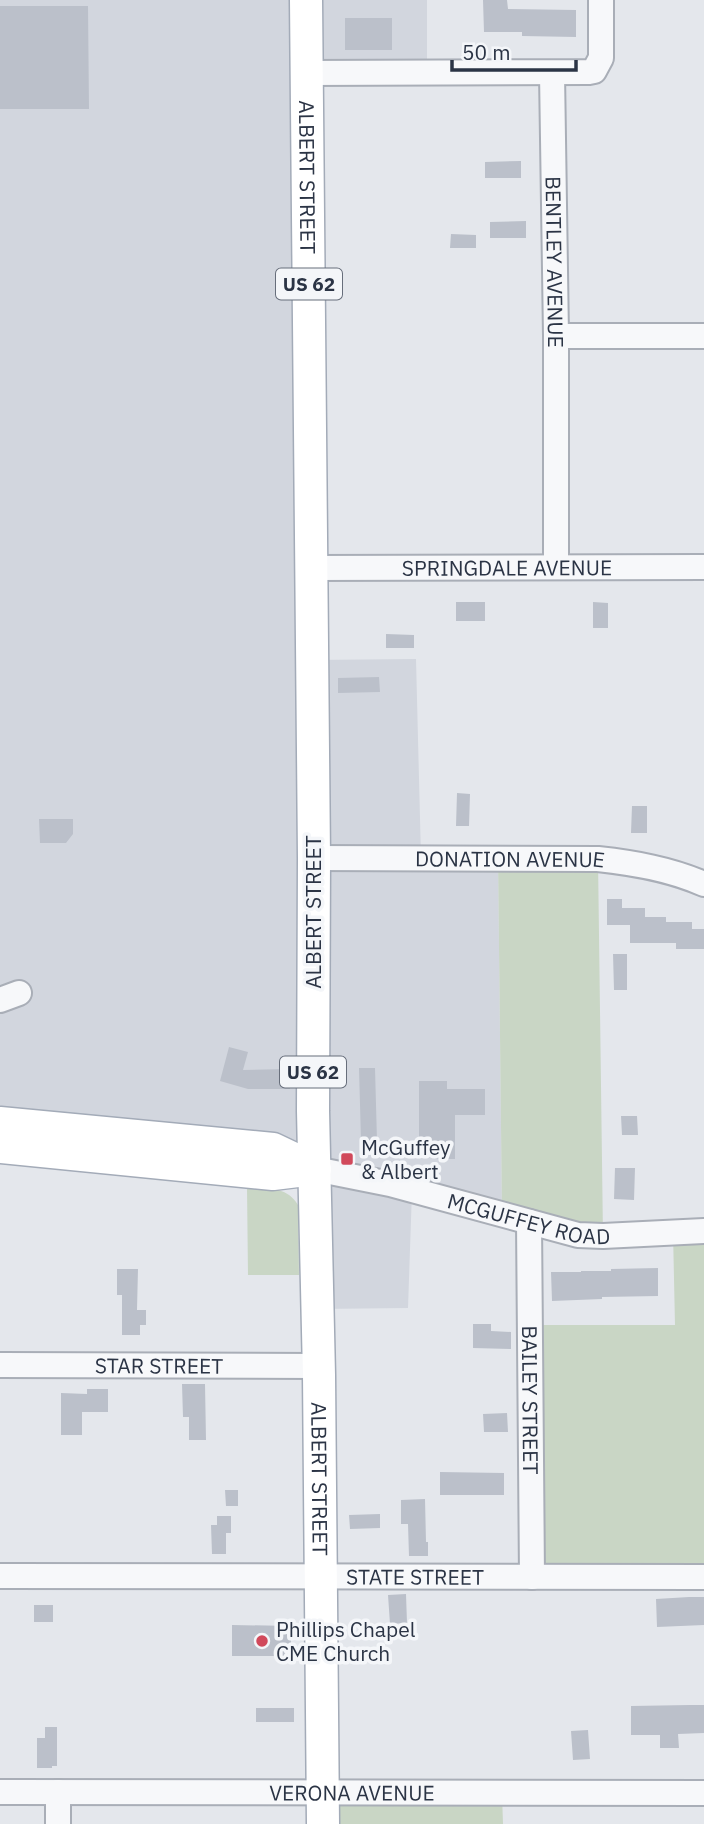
<svg xmlns="http://www.w3.org/2000/svg" width="704" height="1824" font-family="'IBM Plex Sans',sans-serif">
	<style>
		.built { fill: #d2d6de }
		.green { fill: #c9d6c5 }
		.building { fill: #bbc0ca }
		.lines { fill: none; stroke-linecap: round; stroke-linejoin: round }
		.minor-casing { stroke: #a9aeb7; stroke-width: 28 }
		.major-casing { stroke: #a3abb8; stroke-width: 35 }
		.minor { stroke: #f7f8fa; stroke-width: 24 }
		.major { stroke: #fff; stroke-width: 32 }
		.poi-dot { fill: #d1495b; stroke: #f4f6f9; stroke-width: 2.5 }
		.labels { text-anchor: middle; dominant-baseline: central; stroke-width: 7; stroke-linejoin: round; paint-order: stroke }
		.shield { fill: #f4f6f9; stroke: #676e7b; stroke-width: 2 }
		.shield-label { font-size: 19px; font-weight: bold; fill: #2b3445 }
		.street-label { font-size: 21px; fill: #2b3445; stroke: #f4f6f9 }
		.poi-label { font-size: 21px; fill: #2b3445; stroke: #f4f6f9; text-anchor: start }
	</style>
	<rect width="100%" height="100%" fill="#e4e7ec"/>
	<!-- built -->
	<path class="built" d="M0,0H427V73H307L312,660L416,659L421,858H498L502,1215L412,1191L408,1308L318,1309L315,1169L0,1123Z"/>
	<!-- green -->
	<path class="green" d="M498,858L598,859L603,1236L502,1215Z
		M247,1187C267,1189 287,1186 298,1205L299,1275H248Z
		M704,1231V1577H532L530,1325H675L673,1232Z
		M322,1793L502,1794L503,1824H323Z"/>
	<!-- building -->
	<path class="building" d="M483,0H507L508,9L576,10V37L522,36V32H484Z
		M0,6H88L89,109H0Z
		M345,18H392V50H345Z
		M521,161V178H485V162Z
		M526,221V238H490V222Z
		M451,234L476,235V248H450Z
		M456,602H485V621H456Z
		M593,602L608,603V628H593Z
		M386,634L414,635V648H386Z
		M379,677L380,692L338,693V678Z
		M457,793L470,794L469,826H456Z
		M632,806H647V833H631Z
		M39,819H73V834L66,843H40Z
		M607,899H622V908H645V917H666V922H692V929H704V949H676V943H630V925H607Z
		M613,954H627V990H614Z
		M229,1047L248,1052L243,1070L290,1069V1089H248L220,1081Z
		M359,1068H375L377,1141H361Z
		M419,1081H447V1089H485V1115H455V1159H439L419,1152Z
		M621,1116H637L638,1135H622Z
		M615,1168H635L634,1200L614,1199Z
		M658,1268V1296L602,1297V1299L552,1301L551,1272H581V1271H611V1269Z
		M117,1269H138L137,1310H146V1325H140V1335H122V1295H117Z
		M473,1324H491V1331L511,1332V1349L473,1348Z
		M182,1384H205L206,1440H189V1417H183Z
		M87,1389H108V1412H82V1435H61V1393L87,1394Z
		M507,1413L508,1432H484L483,1414Z
		M440,1472L504,1473V1495H440Z
		M225,1490H238V1506H226Z
		M425,1499L426,1542H428V1556H409L408,1524H401V1500Z
		M380,1514V1528L350,1529L349,1515Z
		M217,1516H231V1533H226V1554H212L211,1525H217Z
		M406,1594L407,1623L390,1624L388,1595Z
		M689,1597H704V1625L657,1627L656,1599Z
		M34,1605H53V1622H34Z
		M232,1625L291,1626V1656H232Z
		M690,1705H704V1733L678,1734L679,1748H660V1735H631V1706Z
		M256,1708H294V1722H256Z
		M45,1727H57V1766H52V1768H37V1738H45Z
		M588,1730L590,1759L573,1760L571,1731Z"/>
	<g class="lines">
		<defs>
			<g id="minor">
				<path d="M307,73L589,72L594,71L601,58V0"/>
				<path id="s1" d="M552,73L556,336V567"/>
				<path d="M556,336H704"/>
				<path id="s2" d="M311,568L704,567"/>
				<path id="s3" d="M314,858L598,859C634,863 670,869 704,884"/>
				<path d="M0,1000L19,993"/>
				<path id="s4" d="M315,1169L390,1184L578,1235L603,1236L704,1231"/>
				<path id="s5" d="M529,1222L532,1577"/>
				<path id="s6" d="M0,1365L319,1366"/>
				<path id="s7" d="M0,1576L704,1577"/>
				<path id="s8" d="M0,1792L704,1793"/>
				<path d="M58,1792V1824"/>
			</g>
			<g id="major">
				<path id="s9" d="M306,0L314,858L313,1111L319,1375L323,1824"/>
				<path d="M0,1123L273,1149L315,1169"/>
				<path d="M0,1147L273,1174L314,1169"/>
			</g>
		</defs>
		<!-- minor casing -->
		<use href="#minor" class="minor-casing"/>
		<!-- major casing -->
		<use href="#major" class="major-casing"/>
		<!-- minor -->
		<use href="#minor" class="minor"/>
		<!-- major -->
		<use href="#major" class="major"/>
	</g>
	<!-- markers -->
	<g class="poi-dot">
		<rect x="340" y="1152" width="14" height="14" rx="3.5"/>
		<circle cx="262" cy="1641" r="7"/>
	</g>
	<g class="labels">
		<!-- shield labels -->
		<g class="shield">
			<rect x="276" y="268.5" width="66" height="31" rx="5"/>
			<rect x="280" y="1056.5" width="66" height="31" rx="5"/>
		</g>
		<g class="shield-label">
			<text x="309" y="284">US 62</text>
			<text x="313" y="1072">US 62</text>
		</g>
		<!-- street labels -->
		<g class="street-label">
			<text stroke="none"><textPath href="#s9" startOffset="177">ALBERT STREET</textPath></text>
			<text stroke="none"><textPath href="#s1" startOffset="189">BENTLEY AVENUE</textPath></text>
			<text stroke="none"><textPath href="#s2" startOffset="196">SPRINGDALE AVENUE</textPath></text>
			<text stroke="none"><textPath href="#s3" startOffset="196">DONATION AVENUE</textPath></text>
			<text transform="translate(313 912) rotate(-90)">ALBERT STREET</text>
			<text stroke="none"><textPath href="#s4" startOffset="220">MCGUFFEY ROAD</textPath></text>
			<text stroke="none"><textPath href="#s6" startOffset="159">STAR STREET</textPath></text>
			<text stroke="none"><textPath href="#s5" startOffset="178">BAILEY STREET</textPath></text>
			<text stroke="none"><textPath href="#s9" startOffset="1479">ALBERT STREET</textPath></text>
			<text stroke="none"><textPath href="#s7" startOffset="415">STATE STREET</textPath></text>
			<text stroke="none"><textPath href="#s8" startOffset="352">VERONA AVENUE</textPath></text>
		</g>
		<!-- poi labels -->
		<g class="poi-label">
			<text x="361" y="1147">McGuffey<tspan x="361" dy="24">&amp; Albert</tspan></text>
			<text x="276" y="1629">Phillips Chapel<tspan x="276" dy="24">CME Church</tspan></text>
		</g>
	</g>
	<!-- scale -->
	<path d="M452 60v10h124v-10" fill="none" stroke="#2b3445" stroke-width="3.5"/>
	<text x="462" y="60" font-size="21" fill="#2b3445" stroke="#f4f6f9" stroke-width="5" paint-order="stroke">50 m</text>
</svg>
